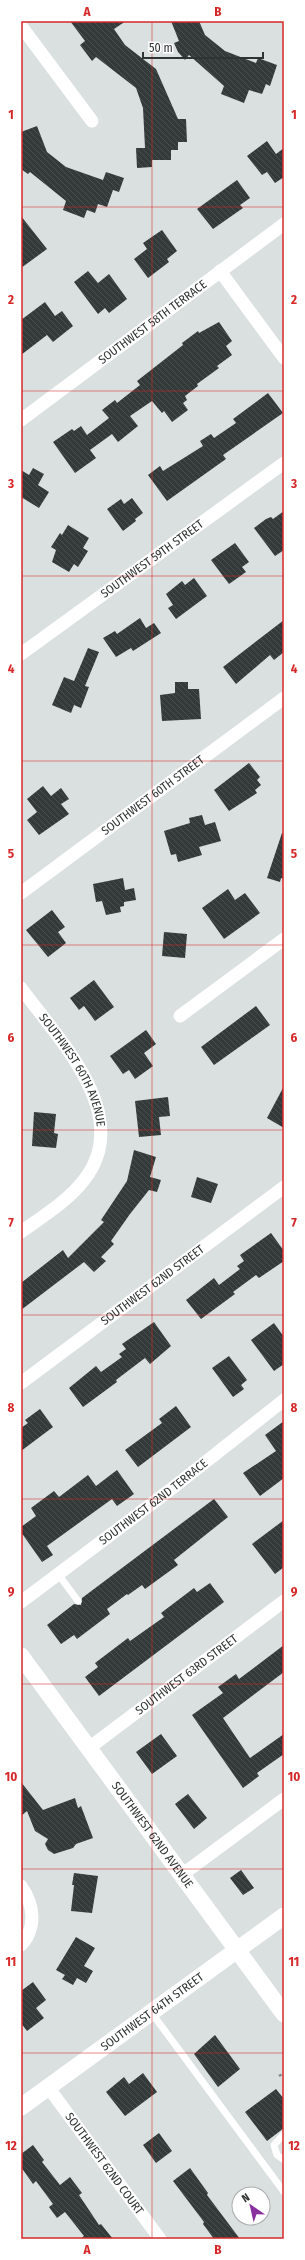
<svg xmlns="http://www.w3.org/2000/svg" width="305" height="2260" font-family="'Fira Sans Condensed',sans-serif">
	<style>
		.building { fill: url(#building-back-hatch) }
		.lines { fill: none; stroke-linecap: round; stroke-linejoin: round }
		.path { stroke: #848988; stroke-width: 2.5; stroke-dasharray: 3 2; stroke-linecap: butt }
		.service { stroke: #fff; stroke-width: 7 }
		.minor { stroke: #fff; stroke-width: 13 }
		.tertiary { stroke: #fff; stroke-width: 17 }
		.grid { fill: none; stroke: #d62828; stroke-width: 1; stroke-opacity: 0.55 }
		.labels { text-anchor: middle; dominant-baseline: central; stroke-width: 4; stroke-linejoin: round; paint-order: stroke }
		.street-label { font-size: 12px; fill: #303333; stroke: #fff }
		.neatline { fill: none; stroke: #d62828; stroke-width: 1.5 }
		.grid-label { font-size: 13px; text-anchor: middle; font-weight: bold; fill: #d62828 }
	</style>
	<defs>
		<pattern id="building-back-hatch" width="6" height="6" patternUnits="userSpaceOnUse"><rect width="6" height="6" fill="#343a39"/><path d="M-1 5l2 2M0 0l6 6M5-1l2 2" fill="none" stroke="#494e4e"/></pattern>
	</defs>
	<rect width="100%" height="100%" fill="#d9e0df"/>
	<!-- building -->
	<path class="building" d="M70,21H126L114,29L125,45L156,69L178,119H186L187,142H178V150H171V160H152V167L137,168L136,148H145L143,108L136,88L96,57L92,61L80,45L85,41Z
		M171,21H199L205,35L225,51L256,63L258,58L277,65L270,86L266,84L262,94L249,90L244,103L221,94L224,86L189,55L185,60L178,52L174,43L179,41Z
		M37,126L47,152L66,167L103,180L106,172L124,178L119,192L113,190L107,207L98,204L95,213L87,210L84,218L63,210L66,201L30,172L28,174L21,169V132Z
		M267,141L276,154L284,148V177L275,183L267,172L262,175L247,156Z
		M237,180L250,198L240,205L243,208L213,229L197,209Z
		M21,216L47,249L21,268Z
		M162,230L177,251L167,259L169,262L148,278L134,259L147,249L143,243Z
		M88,271L98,283L109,274L127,299L109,313L105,308L98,314L74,282Z
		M45,302L55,316L62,311L73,326L53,342L47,335L21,355V320Z
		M219,322L232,341L226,346L232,355L217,366L219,368L197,384L198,386L185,396L187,400L183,403L188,410L172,422L164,411L162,413L152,401L130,416L138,426L118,442L112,434L90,450L96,458L75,473L53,442L72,429L74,431L81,426L87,435L109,418L102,410L115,400L117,403L140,385L137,381L183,345L182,343L198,331L199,333Z
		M268,393L283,413L223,455L226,459L167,501L148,475L160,466L163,471L203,446L200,441L211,434L214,438L236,423L233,419Z
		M33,468L44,474L38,485L49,492L39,508L21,497V470L29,475Z
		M132,498L143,513L135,519L136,521L123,531L107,509L121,499L124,504Z
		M284,511V550L275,556L254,528L266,519L271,517L273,519Z
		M68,525L89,538L83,548L88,551L78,567L74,564L69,572L52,562L56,550L51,547L60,533L62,535Z
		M235,543L249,562L242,567L246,572L229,584L211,560Z
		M194,578L207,596L176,619L168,608L173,605L166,594L182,581L185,585Z
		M140,618L146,628L154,623L161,633L133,651L131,648L116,657L103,638L115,631L117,634Z
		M284,620V652L274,660L270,655L236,684L223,667Z
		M88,648L99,652L85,686L89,687L81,708L74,705L71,713L52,705L64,677L74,681Z
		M175,682H188V689H199L201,719L162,721L160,695L175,693Z
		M249,763L260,777L257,780L261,785L255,790L257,793L229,811L214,790Z
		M43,786L51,796L61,788L69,799L61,804L69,814L39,835L27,820L37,812L27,799Z
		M202,815L205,825L215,822L221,841L199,847L202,855L178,862L176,854L171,855L164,831L190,823L189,818Z
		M282,833H284V879L281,878L280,882L267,878Z
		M123,878L125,890L134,888L136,900L124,902V906L120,907L121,912L106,915L102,901L96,902L93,884Z
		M228,889L235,900L245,893L260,913L224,939L202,908Z
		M52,910L65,927L58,932L66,943L48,957L26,930Z
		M164,932L187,934L185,958L162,956Z
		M94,980L114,1007L95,1021L84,1006L79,1010L70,998Z
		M256,1006L270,1025L214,1065L201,1047Z
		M146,1030L156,1044L144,1053L153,1066L135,1079L129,1070L123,1074L110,1056Z
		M284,1086V1128L267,1118Z
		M168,1097L170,1116L159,1117L161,1135L139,1137L135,1101Z
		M34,1112L56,1114L54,1133L58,1134L56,1148L32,1146Z
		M134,1150L156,1157L150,1177L161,1180L157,1192L149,1190L130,1214L111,1241L114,1244L101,1257L106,1261L94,1272L84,1262L21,1310V1283L63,1250L68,1258L104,1222L101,1220L127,1181Z
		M197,1177L218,1184L211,1203L191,1197Z
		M271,1233L284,1251V1261L259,1278L256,1275L233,1292L235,1294L201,1319L186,1300L214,1278L219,1285L240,1269L237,1266L244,1261L240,1255Z
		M154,1322L171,1346L150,1364L145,1358L116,1380L117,1382L83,1407L69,1388L96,1366L101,1372L122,1357L119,1354L126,1349L122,1344Z
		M274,1323L284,1337V1364L274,1371L251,1340Z
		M229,1356L247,1380L241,1385L244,1389L233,1397L212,1368Z
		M176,1406L191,1427L138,1467L125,1450L162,1423L159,1419Z
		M40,1409L53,1427L21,1451V1428L28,1423L25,1420Z
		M284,1421V1478L260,1496L243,1473L276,1451L265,1435Z
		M117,1470L134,1494L117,1506L112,1499L47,1546L53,1555L42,1562L21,1532V1527L36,1516L31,1508L54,1491L59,1497L88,1475L96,1486Z
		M214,1499L228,1517L174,1560L178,1565L145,1589L142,1585L128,1595L127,1594L107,1609L110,1614L77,1639L74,1635L61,1644L47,1625L74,1604L81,1605L82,1598Z
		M284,1520V1567L275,1574L252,1544Z
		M210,1583L224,1602L99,1696L85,1677L98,1667L95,1663L128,1638L130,1641L164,1617L161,1613L194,1588L197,1592Z
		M284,1645V1672L223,1718L250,1758L284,1734V1754L257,1773L259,1776L243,1788L192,1715L223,1693L218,1687L236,1674L239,1679Z
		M161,1734L177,1756L152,1774L136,1752Z
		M21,1782L43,1810L75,1798L78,1808L81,1806L93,1838L76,1844L73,1848L54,1854L48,1850L45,1844L48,1839L35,1831L27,1811L21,1816Z
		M188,1794L207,1818L194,1829L175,1804Z
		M241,1870L254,1888L243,1895L230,1878Z
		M74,1873L98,1876L92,1913L71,1911L74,1885H72Z
		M76,1937L95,1948L84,1966L93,1971L86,1983L77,1978L73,1985L62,1979L65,1975L56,1970Z
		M33,1982L46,2000L36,2008L44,2018L27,2031L21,2023V1991Z
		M215,2035L240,2069L218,2087L194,2054Z
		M143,2073L157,2092L125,2116L106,2092L124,2077L129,2084Z
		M276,2089L284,2099V2128L267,2141L245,2112Z
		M159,2133L172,2151L156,2163L143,2145Z
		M33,2145L44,2160L42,2162L60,2185L70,2177L82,2193L79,2195L99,2225L101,2224L113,2239H80L84,2236L65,2212L57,2218L49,2207L53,2204L36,2181L33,2184L21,2167V2154Z
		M190,2168L208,2193L207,2195L240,2239H214L203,2224L204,2222L173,2181Z"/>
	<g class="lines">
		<!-- path -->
		<path class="path" d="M279,2076L284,2073"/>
		<!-- service -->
		<path class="service" d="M58,1574L78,1601
			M151,2012L284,2192
			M284,2134L274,2145L277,2155L284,2160"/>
		<!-- minor -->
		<g class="minor">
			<path d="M21,26L92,121"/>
			<path d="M220,271L284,358"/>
			<path id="s1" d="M21,420L284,224"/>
			<path id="s2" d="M21,654L284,463"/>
			<path id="s3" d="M21,893L284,698"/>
			<path id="s4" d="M21,988C58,1039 135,1115 84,1180C68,1201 42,1217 21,1232"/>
			<path d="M180,1016L284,939"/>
			<path id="s5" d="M21,1383L284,1187"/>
			<path id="s6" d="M21,1602L170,1490L284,1400"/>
			<path id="s7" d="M89,1748L284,1601"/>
			<path d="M183,1874L284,1799"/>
			<path d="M21,1886C34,1904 37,1928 21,1945"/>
			<path id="s8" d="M48,2087L160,2239"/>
		</g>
		<!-- tertiary -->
		<g class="tertiary">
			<path id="s9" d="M21,1656L284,2014"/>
			<path id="s10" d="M21,2107L284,1916"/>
		</g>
	</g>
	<!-- grid -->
	<path class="grid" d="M152,21V2239M21,207H284M21,391H284M21,576H284M21,761H284M21,945H284M21,1130H284M21,1315H284M21,1499H284M21,1684H284M21,1869H284M21,2053H284"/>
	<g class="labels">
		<!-- street labels -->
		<g class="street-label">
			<text stroke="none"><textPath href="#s1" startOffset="164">SOUTHWEST 58TH TERRACE</textPath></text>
			<text stroke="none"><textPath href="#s2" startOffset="162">SOUTHWEST 59TH STREET</textPath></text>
			<text stroke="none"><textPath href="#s3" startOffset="164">SOUTHWEST 60TH STREET</textPath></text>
			<text stroke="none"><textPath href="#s4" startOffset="98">SOUTHWEST 60TH AVENUE</textPath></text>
			<text stroke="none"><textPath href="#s5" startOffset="164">SOUTHWEST 62ND STREET</textPath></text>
			<text stroke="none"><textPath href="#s6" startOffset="166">SOUTHWEST 62ND TERRACE</textPath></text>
			<text stroke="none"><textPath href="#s7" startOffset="122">SOUTHWEST 63RD STREET</textPath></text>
			<text stroke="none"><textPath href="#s9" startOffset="222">SOUTHWEST 62ND AVENUE</textPath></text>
			<text stroke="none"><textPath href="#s10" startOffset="162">SOUTHWEST 64TH STREET</textPath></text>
			<text stroke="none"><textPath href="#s8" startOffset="95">SOUTHWEST 62ND COURT</textPath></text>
		</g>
	</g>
	<!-- border -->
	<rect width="305" height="2260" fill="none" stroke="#ffffff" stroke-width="44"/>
	<!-- north arrow -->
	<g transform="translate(251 2206) rotate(326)"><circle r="19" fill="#ffffff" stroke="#acadad"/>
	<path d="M0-3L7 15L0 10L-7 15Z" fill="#88319f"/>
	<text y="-6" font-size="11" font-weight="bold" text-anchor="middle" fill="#303333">N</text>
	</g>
	<!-- scale -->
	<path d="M143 52v6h120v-6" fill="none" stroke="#303333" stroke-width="2"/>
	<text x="149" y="52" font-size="12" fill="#303333" stroke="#ffffff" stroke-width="3" paint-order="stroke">50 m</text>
	<rect x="22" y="22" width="261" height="2216" class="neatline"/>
	<g class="grid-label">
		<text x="87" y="16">A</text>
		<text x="218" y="16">B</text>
		<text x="11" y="119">1</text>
		<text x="294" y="119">1</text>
		<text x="11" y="304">2</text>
		<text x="294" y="304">2</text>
		<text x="11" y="488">3</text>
		<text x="294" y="488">3</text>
		<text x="11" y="673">4</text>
		<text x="294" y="673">4</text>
		<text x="11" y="858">5</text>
		<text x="294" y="858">5</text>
		<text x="11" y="1042">6</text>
		<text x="294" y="1042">6</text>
		<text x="11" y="1227">7</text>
		<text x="294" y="1227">7</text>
		<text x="11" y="1412">8</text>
		<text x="294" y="1412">8</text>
		<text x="11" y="1596">9</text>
		<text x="294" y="1596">9</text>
		<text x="11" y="1781">10</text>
		<text x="294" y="1781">10</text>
		<text x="11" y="1966">11</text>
		<text x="294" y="1966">11</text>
		<text x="11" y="2150">12</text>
		<text x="294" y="2150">12</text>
		<text x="87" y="2254">A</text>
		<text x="218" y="2254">B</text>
	</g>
</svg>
